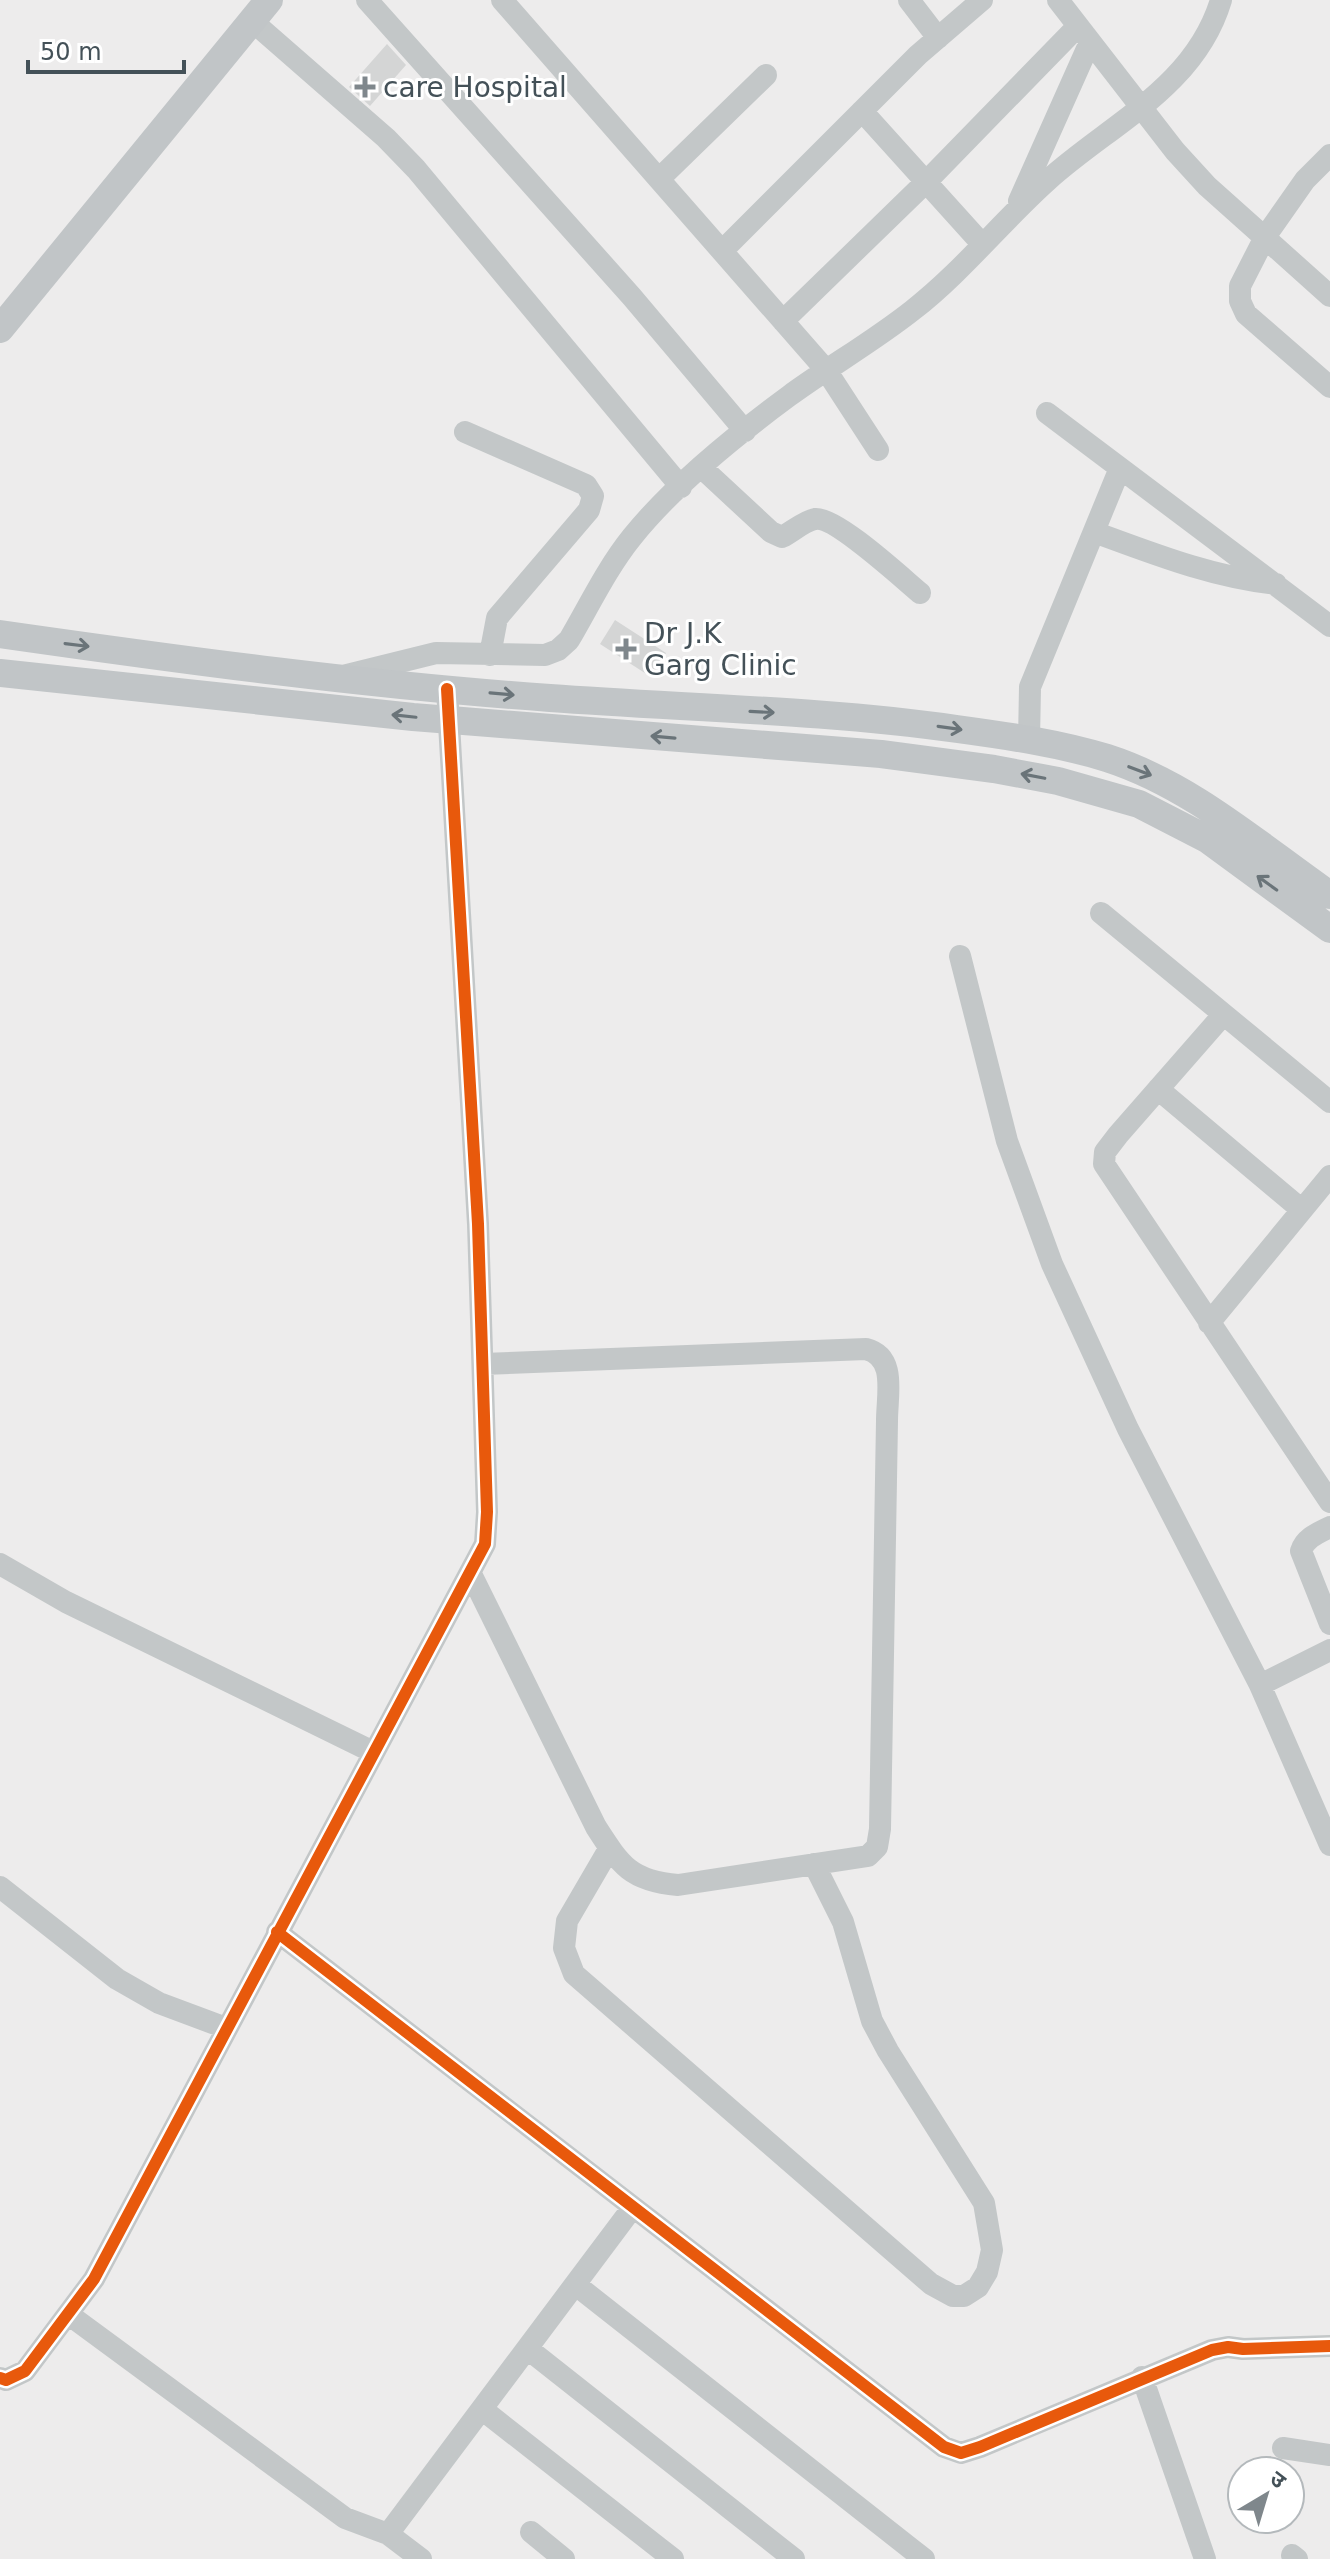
<svg xmlns="http://www.w3.org/2000/svg" width="1330" height="2559" font-family="'DejaVu Sans','Noto Sans Devanagari',sans-serif">
	<style>
		.building { fill: #d4d5d5 }
		.lines { fill: none; stroke-linecap: round; stroke-linejoin: round }
		.minor { stroke: #c3c7c8; stroke-width: 22 }
		.major { stroke: #c1c5c7; stroke-width: 28 }
		.cycleway-casing { stroke: #fff; stroke-width: 17 }
		.cycleway { stroke: #e8590c; stroke-width: 12 }
		.oneway { stroke: #6a7479 }
		.poi-dot { fill: #7f878c; stroke: #fff; stroke-width: 3 }
		.labels { text-anchor: middle; dominant-baseline: central; stroke-width: 6; stroke-linejoin: round; paint-order: stroke }
		.poi-label { font-size: 28px; fill: #445158; stroke: #fff; text-anchor: start }
	</style>
	<rect width="100%" height="100%" fill="#edecec"/>
	<!-- building -->
	<path class="building" d="M387,44L406,65L370,106L349,87Z
		M615,620L666,653L651,677L600,644Z"/>
	<g class="lines">
		<!-- minor -->
		<path class="minor" d="M367,0L632,297L745,431
			M502,0L826,370L878,450
			M909,0L938,38
			M1058,0L1175,151L1207,186L1330,296
			M252,21L386,138L416,169L681,487
			M862,111L982,244
			M1330,155L1305,180L1265,237L1240,286V301L1246,314L1330,387
			M659,179L766,75
			M1019,201L1090,42
			M722,251L918,55L982,0
			M783,321L926,182L1078,26
			M1047,413L1330,626
			M465,432L586,485L593,496L589,510L497,618L490,655
			M702,468L771,532L782,537C792,532 804,521 815,519C835,516 902,578 920,593
			M1094,532C1154,554 1212,577 1276,584
			M347,675L436,653L545,655L558,650L569,640C589,606 607,568 632,537C673,486 736,435 789,396C830,366 874,341 913,310C962,272 1002,221 1048,180C1110,124 1195,87 1221,0
			M1029,740L1030,687L1120,468
			M1101,913L1330,1102
			M960,956L1007,1141L1052,1264L1128,1429L1260,1685L1330,1845
			M1223,1015L1118,1135L1105,1152L1104,1164L1330,1502
			M1158,1089L1302,1210
			M1209,1323L1330,1176
			M1330,1527C1318,1533 1305,1538 1301,1551L1330,1624
			M0,1564L66,1602L373,1752
			M471,1574L596,1827C621,1866 631,1881 678,1885L868,1856L877,1847L880,1829L887,1421C887,1394 897,1357 866,1349L483,1364
			M1260,1685L1330,1650
			M609,1849L567,1921L564,1948L574,1974L931,2284L953,2296H964L978,2287L987,2272L992,2250L984,2203L888,2051L872,2021L843,1922L814,1864
			M0,1887L117,1979L159,2003L226,2028
			M277,1932L944,2447L961,2453L980,2447L1212,2350L1228,2347L1243,2349L1330,2346
			M576,2285L924,2559
			M68,2314L345,2518L388,2534L421,2559
			M528,2349L794,2559
			M1142,2377L1205,2559
			M0,2378L6,2380L25,2371L94,2279L485,1544L487,1512L478,1224L447,689
			M483,2410L673,2559
			M1283,2448L1330,2455
			M531,2532L564,2559
			M388,2534L633,2207
			M1292,2555L1297,2559"/>
		<!-- major -->
		<path class="major" d="M0,329L269,0
			M0,634C182,660 366,685 550,698C686,708 823,710 957,729C1008,736 1058,743 1107,758C1191,785 1258,845 1330,895
			M0,673L413,717L881,754L994,769L1058,781L1139,804L1207,839L1330,929"/>
		<defs>
			<path id="cycleway" d="M277,1932L944,2447L961,2453L980,2447L1212,2350L1228,2347L1243,2349L1330,2346
				M0,2378L6,2380L25,2371L94,2279L485,1544L487,1512L478,1224L447,689"/>
		</defs>
		<!-- cycleway casing -->
		<use href="#cycleway" class="cycleway-casing"/>
		<!-- cycleway -->
		<use href="#cycleway" class="cycleway"/>
	</g>
	<!-- one-way arrows -->
	<defs><path id="oneway-shaft" d="M-6 0H5M1.5-3L5.5 0L1.5 3" fill="none" stroke-width="1.6" stroke-linecap="round" stroke-linejoin="round" transform="scale(2)"/></defs>
	<g class="oneway">
		<use href="#oneway-shaft" transform="translate(77 645) rotate(7)"/>
		<use href="#oneway-shaft" transform="translate(502 694) rotate(5)"/>
		<use href="#oneway-shaft" transform="translate(762 712) rotate(3)"/>
		<use href="#oneway-shaft" transform="translate(404 716) rotate(-174)"/>
		<use href="#oneway-shaft" transform="translate(950 728) rotate(8)"/>
		<use href="#oneway-shaft" transform="translate(663 737) rotate(-175)"/>
		<use href="#oneway-shaft" transform="translate(1140 771) rotate(21)"/>
		<use href="#oneway-shaft" transform="translate(1033 776) rotate(-169)"/>
		<use href="#oneway-shaft" transform="translate(1267 883) rotate(-144)"/>
	</g>
	<!-- markers -->
	<g class="poi-dot">
		<path d="M361 75h8v8h8v8h-8v8h-8v-8h-8v-8h8z"/>
		<path d="M622 637h8v8h8v8h-8v8h-8v-8h-8v-8h8z"/>
	</g>
	<g class="labels">
		<!-- poi labels -->
		<g class="poi-label">
			<text x="383" y="87">care Hospital</text>
			<text x="644" y="633">Dr J.K<tspan x="644" dy="32">Garg Clinic</tspan></text>
		</g>
	</g>
	<!-- north arrow -->
	<g transform="translate(1266 2495) rotate(38)"><circle r="38" fill="#ffffff" stroke="#b4b9bc" stroke-width="2"/>
	<path d="M0-6L14 30L0 20L-14 30Z" fill="#7f878c"/>
	<text y="-12" font-size="22" font-weight="bold" text-anchor="middle" fill="#445158">उ</text>
	</g>
	<!-- scale -->
	<path d="M28 60v12h156v-12" fill="none" stroke="#445158" stroke-width="4"/>
	<text x="40" y="60" font-size="24" fill="#445158" stroke="#ffffff" stroke-width="6" paint-order="stroke">50 m</text>
</svg>
